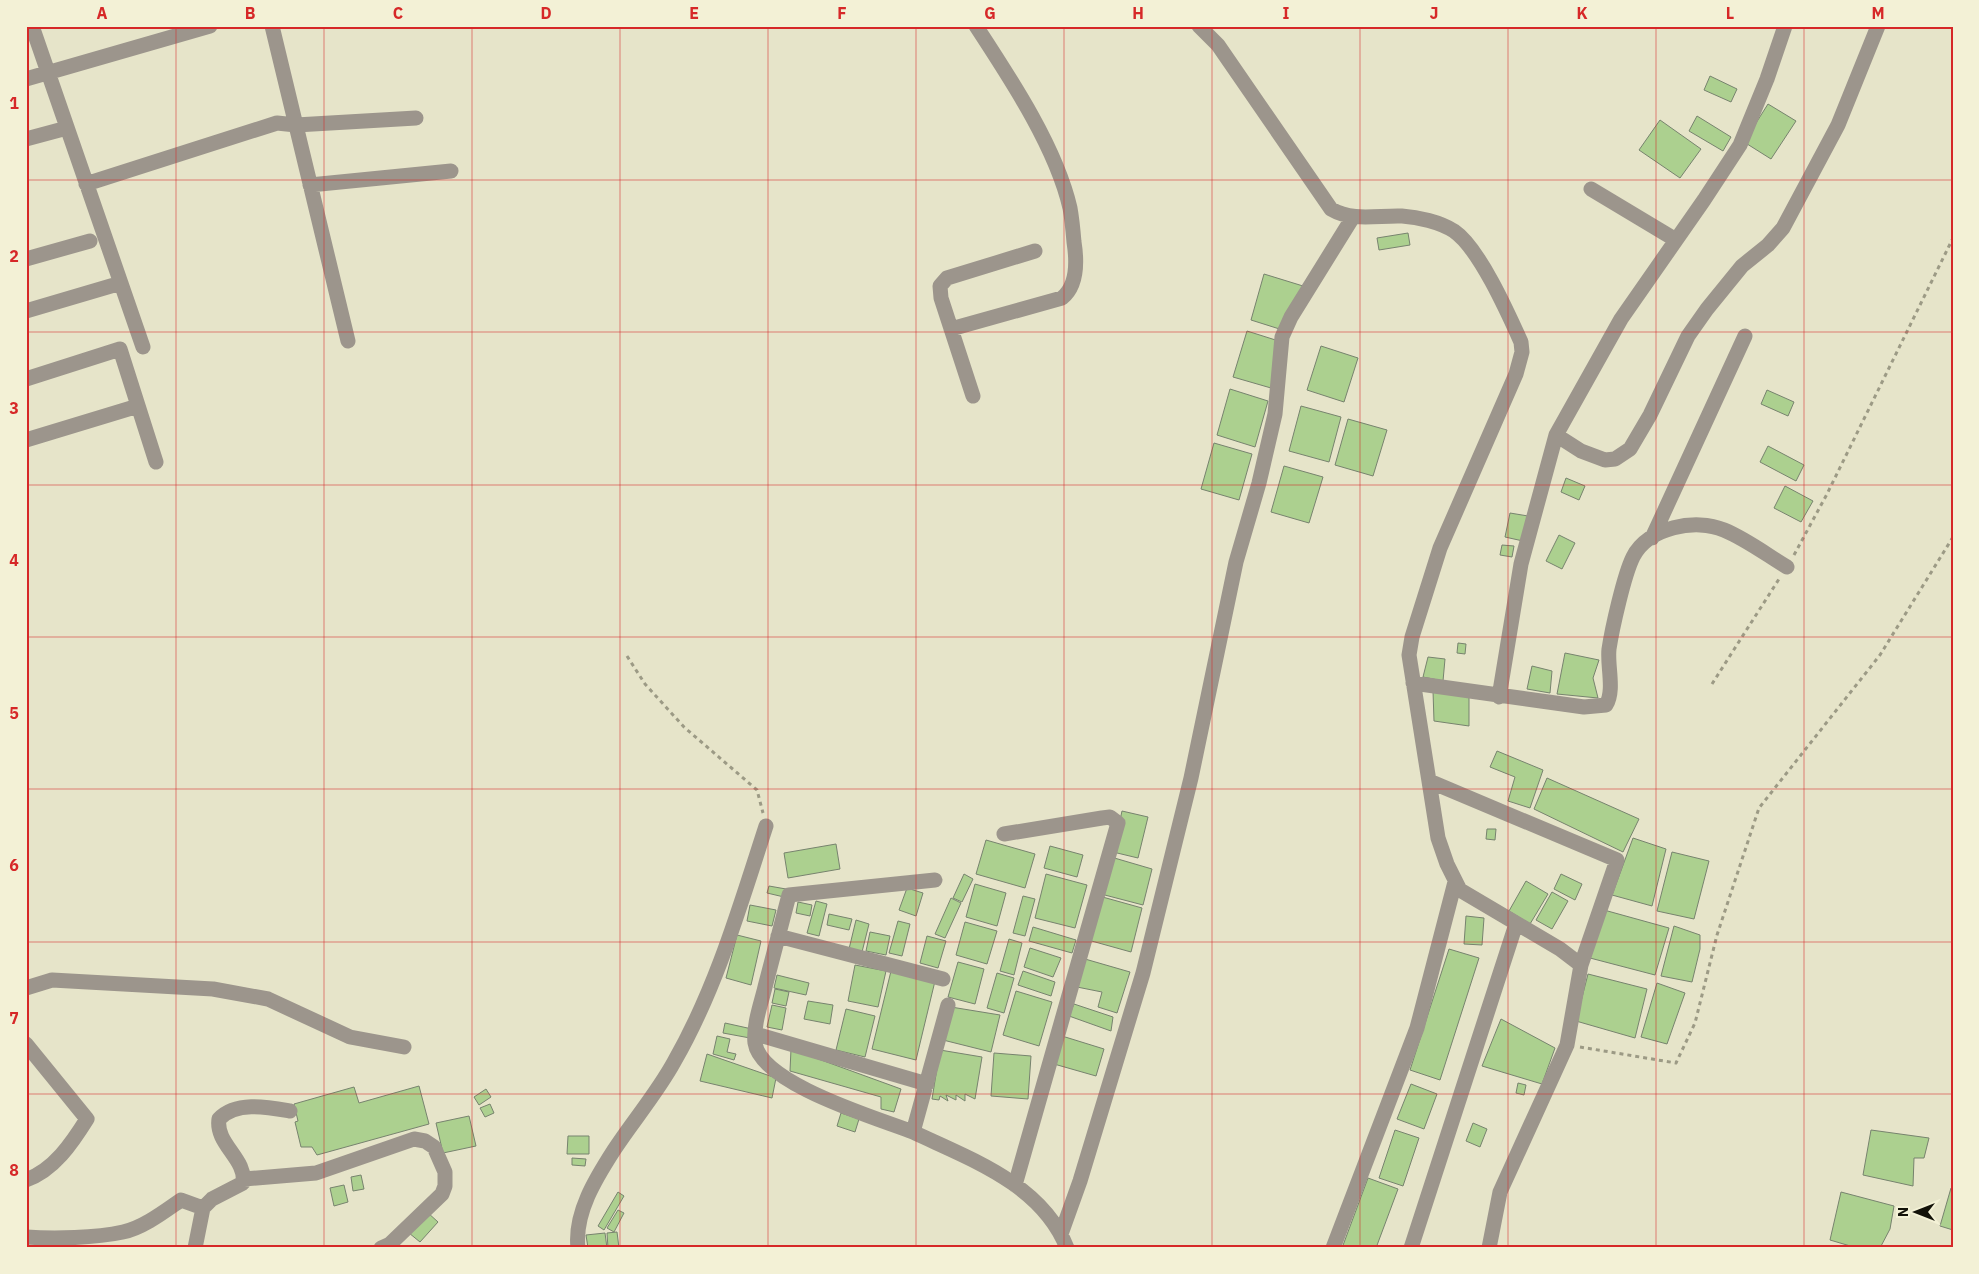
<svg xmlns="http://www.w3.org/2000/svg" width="1979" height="1274" font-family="'IBM Plex Sans',sans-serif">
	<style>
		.building { fill: #acd08f; stroke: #77836e }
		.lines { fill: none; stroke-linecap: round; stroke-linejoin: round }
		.path { stroke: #9c9a85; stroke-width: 3; stroke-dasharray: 4 4; stroke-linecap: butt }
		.minor { stroke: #9c958c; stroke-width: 15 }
		.grid { fill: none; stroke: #d62828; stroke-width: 1; stroke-opacity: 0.55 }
		.neatline { fill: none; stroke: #d62828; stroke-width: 2 }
		.grid-label { font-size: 16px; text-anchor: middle; font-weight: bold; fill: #d62828 }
	</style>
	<rect width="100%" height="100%" fill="#e6e4c9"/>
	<!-- building -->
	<path class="building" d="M1710,76L1737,89L1731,102L1704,90Z
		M1768,104L1796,121L1771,159L1744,142Z
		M1697,116L1731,137L1723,151L1689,131Z
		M1660,120L1701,149L1680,178L1639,150Z
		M1408,233L1410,245L1379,250L1377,238Z
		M1264,274L1303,286L1289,332L1251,320Z
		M1247,331L1285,343L1271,388L1233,377Z
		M1321,346L1358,358L1344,402L1307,390Z
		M1230,389L1268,401L1255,447L1217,435Z
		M1767,390L1794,402L1788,416L1761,404Z
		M1301,406L1341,417L1329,462L1289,451Z
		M1348,419L1387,430L1373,476L1335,465Z
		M1214,443L1252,454L1239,500L1201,489Z
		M1768,446L1804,465L1796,481L1760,462Z
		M1284,466L1323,477L1309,523L1271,512Z
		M1566,478L1585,486L1579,500L1561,492Z
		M1785,486L1813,501L1801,522L1774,508Z
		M1510,513L1528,516L1523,541L1505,537Z
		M1559,535L1575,543L1562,569L1546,561Z
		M1502,545L1514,546L1512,557L1500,555Z
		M1458,643L1466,644L1465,654L1457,653Z
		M1565,653L1599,660L1593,678L1598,698L1557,694Z
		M1428,657L1445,659L1443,681L1423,677Z
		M1532,666L1552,671L1550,693L1527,689Z
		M1433,691L1469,697V726L1434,721Z
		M1497,751L1543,770L1530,808L1508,801L1515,777L1490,767Z
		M1547,778L1639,819L1623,852L1534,809Z
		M1122,811L1148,817L1138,858L1113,852Z
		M1487,829H1496L1495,840L1486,839Z
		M1633,838L1666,849L1652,906L1612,895Z
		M986,840L1035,854L1025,888L976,874Z
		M836,844L840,869L788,878L784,853Z
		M1050,846L1083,855L1077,877L1044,868Z
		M1672,852L1709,861L1694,919L1657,911Z
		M1111,857L1152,869L1143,905L1101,894Z
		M964,874L973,879L962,902L953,898Z
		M1046,874L1087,885L1075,928L1035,918Z
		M1561,874L1582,884L1575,900L1554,889Z
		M1526,881L1548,894L1530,924L1509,911Z
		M975,884L1006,893L997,926L966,917Z
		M769,886L786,889L784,897L767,893Z
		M907,888L923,893L916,916L899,910Z
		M1552,892L1568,901L1552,929L1536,920Z
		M1023,896L1035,899L1025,936L1013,933Z
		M1099,896L1142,908L1131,952L1088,940Z
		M951,898L961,903L945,938L935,934Z
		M816,901L827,904L819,936L807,933Z
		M798,902L812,905L810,916L796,913Z
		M750,905L776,910L772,926L747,921Z
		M1604,910L1669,928L1655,975L1590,958Z
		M829,914L852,919L849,930L827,925Z
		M1466,916L1484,918L1482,945L1464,944Z
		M856,920L869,924L862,952L849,949Z
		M898,921L910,924L902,956L889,953Z
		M965,922L997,931L987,964L956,955Z
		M1674,926L1700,935V949L1692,982L1661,976Z
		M1033,927L1076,940L1072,953L1029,941Z
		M870,932L890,936L886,955L866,951Z
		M737,935L761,941L751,985L726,978Z
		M927,936L946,941L938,968L920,963Z
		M1009,939L1022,943L1014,975L1000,971Z
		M1030,948L1061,958L1053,977L1024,967Z
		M1449,949L1479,958L1440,1080L1410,1070Z
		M1085,959L1130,972L1117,1013L1098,1007L1102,992L1077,987Z
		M958,962L984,969L975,1004L948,997Z
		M855,965L886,971L878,1007L848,1001Z
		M891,971L935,981L916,1060L872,1049Z
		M1023,971L1055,982L1051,996L1018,985Z
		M997,973L1014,978L1004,1013L987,1008Z
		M1588,974L1647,989L1635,1038L1576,1021Z
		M777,975L809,983L806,995L774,988Z
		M1657,983L1685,993L1667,1044L1641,1037Z
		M775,989L789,992L786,1006L772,1003Z
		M1016,991L1052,1002L1039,1046L1003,1035Z
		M808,1001L833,1005L830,1024L804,1019Z
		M1074,1004L1113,1017L1111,1031L1069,1016Z
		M772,1005L786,1008L782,1030L767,1027Z
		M951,1007L1000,1015L991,1052L943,1040Z
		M846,1009L875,1016L865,1057L836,1050Z
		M1501,1019L1555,1048L1542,1084L1482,1066Z
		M725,1023L752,1029L750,1038L723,1033Z
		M717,1036L730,1039L727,1052L736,1054L734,1060L713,1054Z
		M1062,1036L1104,1049L1096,1076L1054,1064Z
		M791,1049L901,1089L894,1112L881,1109V1097L790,1071Z
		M940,1050L982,1057L975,1099L965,1094V1101L956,1095V1100L946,1095L948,1101L940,1096L939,1100L932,1099Z
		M994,1053L1031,1056L1028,1099L991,1096Z
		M707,1054L776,1078L772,1098L700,1081Z
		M1518,1083L1526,1085L1524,1095L1516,1093Z
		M1411,1084L1437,1094L1424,1129L1397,1119Z
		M419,1086L429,1124L317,1155L312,1147H301L295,1122L298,1121L294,1104L354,1087L359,1103Z
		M486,1089L491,1097L479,1105L474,1097Z
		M490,1104L494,1113L485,1117L480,1108Z
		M841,1113L859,1119L855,1132L837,1126Z
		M469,1116L476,1146L443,1153L436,1123Z
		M1473,1123L1487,1129L1480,1147L1466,1141Z
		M1395,1130L1419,1138L1403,1186L1379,1178Z
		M1871,1130L1929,1138L1924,1158H1914L1913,1186L1863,1175Z
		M568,1136H589V1154H567Z
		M572,1158L586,1159L585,1166L572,1165Z
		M361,1175L364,1189L353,1191L351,1177Z
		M1368,1178L1398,1189L1376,1248H1342Z
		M344,1185L348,1202L334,1206L330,1188Z
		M1951,1188L1953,1189V1230L1940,1226Z
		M618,1192L624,1196L604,1230L598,1226Z
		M1841,1192L1894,1206L1890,1229L1880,1248H1857L1830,1240Z
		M618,1210L624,1213L614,1232L607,1228Z
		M427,1212L438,1222L420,1242L409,1233Z
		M617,1232L619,1248H608L607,1233Z
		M605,1233L607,1248H588L586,1235Z"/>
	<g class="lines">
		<!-- path -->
		<path class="path" d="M1794,555L1827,494L1953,238
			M627,656L645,684L684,727L757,790L763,813
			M1712,684L1779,579
			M1580,1047L1676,1063L1695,1023L1717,935L1759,808L1880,655L1953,537"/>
		<!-- minor -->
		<path class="minor" d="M32,26L143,347
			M272,26L348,341
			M1199,26L1218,45L1331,209C1353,222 1378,215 1402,216C1418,217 1440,222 1454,231C1479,248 1508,313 1521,342L1522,352L1516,374L1440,548L1412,637L1409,655L1438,838L1447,864L1460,890L1560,949L1581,965L1567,1045L1500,1192L1489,1248
			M26,79L210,26
			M26,139L67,128
			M86,184L277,123L296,125L416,118
			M310,185L451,171
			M1591,189L1676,240
			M26,259L90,241
			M26,311L121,283
			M951,329L1062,298C1078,285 1077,261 1074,242C1073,230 1072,219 1070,208C1056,147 1010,78 976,26
			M26,379L120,349L156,462
			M973,396L941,298L940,286L947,278L1035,251
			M1556,435L1581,451L1605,460L1615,459L1630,449L1650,415L1688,336L1707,309L1742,266L1768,245L1783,228L1838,125L1878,26
			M26,440L138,406
			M1652,538L1745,336
			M1413,683L1584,707L1606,705C1615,690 1607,666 1609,649C1612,629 1624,575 1633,557C1648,527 1696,518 1724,530C1746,539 1767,555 1787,567
			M1499,697L1521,564L1556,435L1621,319L1704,200L1740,145L1767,79L1785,26
			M1429,781L1617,860L1581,965
			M1004,834L1102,818L1110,817L1118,823L1015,1185
			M778,936L943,979
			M26,988L52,980L213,989L268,999L350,1037L404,1047
			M948,1005L913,1132C970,1159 1042,1184 1067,1248
			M756,1034L927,1084
			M26,1044L87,1119C72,1143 54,1170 26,1180
			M913,1132C877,1118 761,1084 755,1043C753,1025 761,1004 765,987C773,956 781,926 789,895L935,880
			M244,1179L316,1173L414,1139L425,1141L434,1147L445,1172V1186L442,1194L390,1244L381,1248
			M1061,1234L1080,1181L1143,973L1191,778L1236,562L1259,483L1275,414L1282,337L1291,317L1353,217
			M26,1237C55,1239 95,1238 123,1232C143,1228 165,1211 181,1200L203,1208
			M195,1248L203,1208L212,1199L243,1183C247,1159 215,1144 219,1119C236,1101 267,1107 290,1111
			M578,1248C574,1213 596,1178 614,1150C633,1121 657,1093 674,1062C716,989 740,906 766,826
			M1333,1248L1417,1028L1455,882
			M1411,1248L1516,924"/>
	</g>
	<!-- grid -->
	<path class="grid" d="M176,26V1248M324,26V1248M472,26V1248M620,26V1248M768,26V1248M916,26V1248M1064,26V1248M1212,26V1248M1360,26V1248M1508,26V1248M1656,26V1248M1804,26V1248M26,180H1953M26,332H1953M26,485H1953M26,637H1953M26,789H1953M26,942H1953M26,1094H1953"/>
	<!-- border -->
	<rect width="1979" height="1274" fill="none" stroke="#f3f1d6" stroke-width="55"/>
	<!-- north arrow -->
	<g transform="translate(1916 1212) rotate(270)" stroke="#f3f1d6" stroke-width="4" paint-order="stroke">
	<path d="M0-4L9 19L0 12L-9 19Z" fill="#131209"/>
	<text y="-8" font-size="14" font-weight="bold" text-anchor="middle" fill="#131209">N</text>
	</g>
	<rect x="28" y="28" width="1924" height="1218" class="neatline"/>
	<g class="grid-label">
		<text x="102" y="19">A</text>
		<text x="250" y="19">B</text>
		<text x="398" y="19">C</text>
		<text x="546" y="19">D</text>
		<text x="694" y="19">E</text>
		<text x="842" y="19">F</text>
		<text x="990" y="19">G</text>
		<text x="1138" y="19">H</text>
		<text x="1286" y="19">I</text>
		<text x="1434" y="19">J</text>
		<text x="1582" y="19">K</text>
		<text x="1730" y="19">L</text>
		<text x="1878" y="19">M</text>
		<text x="14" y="109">1</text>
		<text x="14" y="262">2</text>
		<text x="14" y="414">3</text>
		<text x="14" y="566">4</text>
		<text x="14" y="719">5</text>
		<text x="14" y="871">6</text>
		<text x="14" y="1024">7</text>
		<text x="14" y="1176">8</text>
	</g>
</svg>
